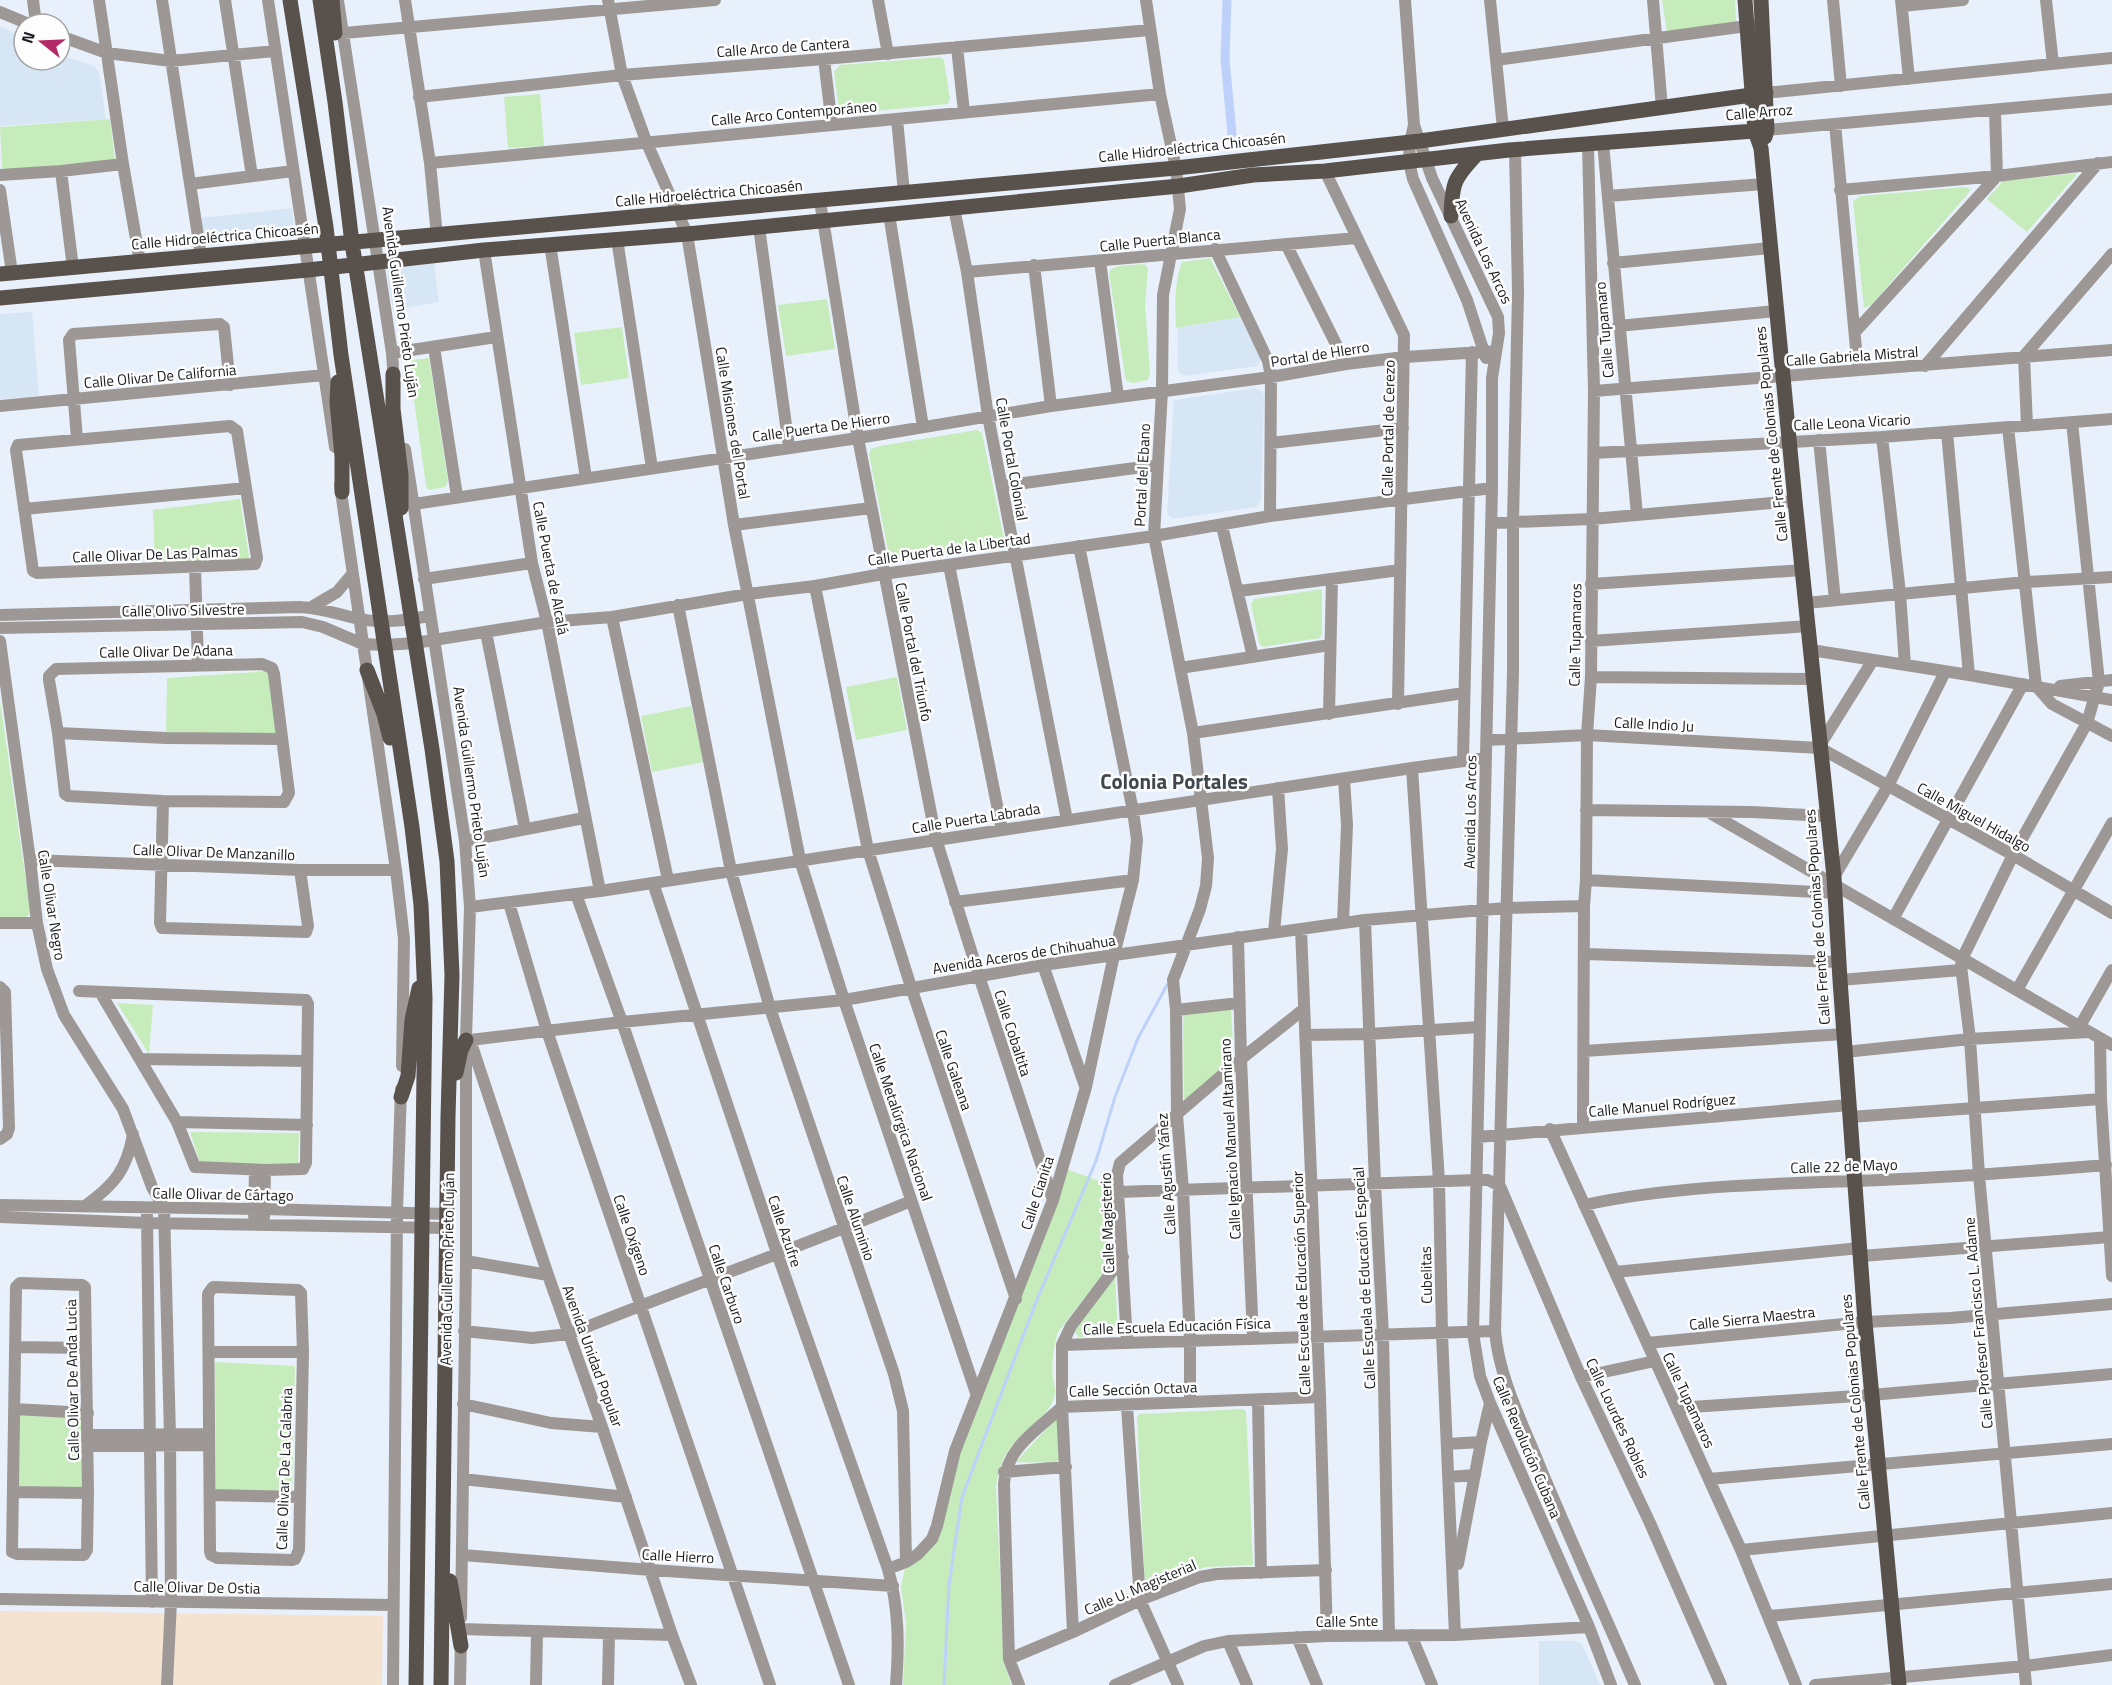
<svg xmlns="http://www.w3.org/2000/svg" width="2112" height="1685" font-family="'Titillium Web',sans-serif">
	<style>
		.built { fill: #d7e6f5 }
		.industrial { fill: #f4e3d1 }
		.green { fill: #c7ecbb }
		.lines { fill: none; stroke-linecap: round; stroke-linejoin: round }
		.stream { stroke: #bdd1fb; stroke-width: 3 }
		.canal { stroke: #bdd1fb; stroke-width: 9 }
		.minor { stroke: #9d9895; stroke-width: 12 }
		.major { stroke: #59514b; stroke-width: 15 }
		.labels { text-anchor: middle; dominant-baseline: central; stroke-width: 5; stroke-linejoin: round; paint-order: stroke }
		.street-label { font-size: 15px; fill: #191c1f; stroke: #fdfdfd }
		.district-label { font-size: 21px; font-weight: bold; fill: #40474f; stroke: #fdfdfd }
	</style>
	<rect width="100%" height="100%" fill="#e8f1fb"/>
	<!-- built -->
	<path class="built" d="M0,26L24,38V60H60V55L94,66L99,72L106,119L0,126Z
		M292,208L294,228L292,236L207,246L203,242L201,218Z
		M434,263L439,302L393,310L386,270Z
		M32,312L39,396L0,399V314Z
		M1240,317L1261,359L1257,366L1185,376L1178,372V328Z
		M1256,388L1263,392L1264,399L1261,501L1256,507L1172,519L1167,514L1174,400Z
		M1539,1641H1576L1582,1644L1600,1685H1539Z"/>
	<!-- industrial -->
	<path class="industrial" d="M0,1611L383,1616L382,1685H0Z"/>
	<!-- green -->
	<path class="green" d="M1662,0H1735L1736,23L1667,33Z
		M940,57L944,60L950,99L948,104L843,114L839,111L834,71L840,65Z
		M540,94L544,146L508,148L504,97Z
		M110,119L115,160L5,170L2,168L0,127Z
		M2078,173L2027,232L1987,199L2003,181Z
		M1964,187L1971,189L1966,196L1871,305L1864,308L1853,201L1861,196Z
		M1210,258L1240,317L1176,328C1175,306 1174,283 1182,262Z
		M1142,264L1146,265L1148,269L1145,305L1150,372L1148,380L1133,383L1126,381L1125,376L1109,273L1111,269L1119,266Z
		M827,299L835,349L786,356L778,305Z
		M622,327L629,378L581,385L574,333Z
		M429,358L448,481L445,487L429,490L426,486L409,364L412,360Z
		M977,430L982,433L1004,539L1000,545L896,560L889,556L869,454L871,449L880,446Z
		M240,499L250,563L155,567L153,510Z
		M1322,589V634L1320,638L1262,647L1259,643L1251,604L1254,599Z
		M269,671L277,739L166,737L167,678Z
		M897,677L907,730L856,740L846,687Z
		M0,700L30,910L28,916L23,918L0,917Z
		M691,706L704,762L652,772L641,716Z
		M117,1003L153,1005L149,1054Z
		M1231,1009L1234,1061L1187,1100L1184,1099L1183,1012Z
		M190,1132L299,1133L298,1167L201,1166Z
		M1066,1169L1111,1185L1112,1231L1114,1246L1111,1263L1058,1332C1054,1346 1051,1364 1053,1378C1055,1388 1057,1390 1053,1401C1050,1409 1042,1416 1036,1422C1012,1444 1001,1453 996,1487L1004,1663L1011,1685H903L906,1624L901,1587L905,1568L929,1551L952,1466Z
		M1115,1274L1118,1335L1078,1337L1075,1331Z
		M215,1362L295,1366L292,1494L216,1493Z
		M1243,1409L1246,1411L1253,1565L1205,1567L1150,1590L1145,1587L1137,1416L1140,1414Z
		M14,1415L88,1417V1493L13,1492Z
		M1057,1417L1059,1460L1055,1463L1016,1462Z"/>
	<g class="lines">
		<!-- stream -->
		<path class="stream" d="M944,1685L949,1585L962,1497L1036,1302L1096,1161L1115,1097L1138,1038L1167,985"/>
		<!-- canal -->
		<path class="canal" d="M1227,0L1225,59L1232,134"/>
		<!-- minor -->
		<path class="minor" d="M33,0L36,24
			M99,0L123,164L140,262
			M162,0L201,256
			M225,0L252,176
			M268,0L335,447
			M405,0L430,163L437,236
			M608,0L622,75L646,141L687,234L734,525L800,860L844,1000L976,1393
			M878,0L888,54
			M1146,0L1160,94L1176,168L1180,209L1163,295L1162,391L1154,536L1193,733L1208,858L1206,886L1200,909L1173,980L1176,1010L1177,1115L1183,1190L1190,1340V1402
			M1405,0L1414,125L1410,142L1409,162L1413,179L1467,300L1486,358
			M1490,0L1503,129
			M1653,0L1662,108
			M1833,0L1841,86
			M1901,0L1909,79
			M2046,0L2053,64
			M338,1L392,353L394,382
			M1902,6L1963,0
			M0,12L29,24
			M344,33L715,0
			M60,36L107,53L171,61L275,51
			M957,47L964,112
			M824,59L832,125
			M1496,60L1754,25
			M1766,93L2112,58
			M419,97L622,75L824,59L1150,30
			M897,119L904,193
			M1835,124L1858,370
			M1414,125L1432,178L1498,317L1499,333L1492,378V488L1473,1333L1480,1376L1490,1403L1589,1627L1611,1685
			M1767,130L2112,99
			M1603,143L1637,515
			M430,163L1160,94
			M61,171L73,268
			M1325,171L1404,335L1398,704
			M0,175L61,171L123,164
			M190,184L293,171
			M0,190L12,273
			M1840,190L1997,176L2112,162
			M1608,196L1764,184
			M820,201L858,438L936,839L979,976L1053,1200
			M954,208L967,272L988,416L1067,820
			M889,214L923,427
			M759,227L789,447
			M617,239L652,468
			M550,244L586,478
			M1286,244L1346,364
			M1215,249L1268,361L1271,377L1270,516
			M484,250L532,563L547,622L600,891
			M1100,261L1118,397
			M1613,263L1770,248
			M1034,265L1051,406
			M967,272L1357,238
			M1618,326L1776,311
			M1855,332L1997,176L1995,111
			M434,347L457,496
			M392,353L496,337
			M1925,366L2098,163
			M1594,391L2112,350
			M0,406L324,375
			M230,426L237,431L257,558L255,564L37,573L33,571L16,450L18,445Z
			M2027,426L2024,356L2112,254
			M2008,427L2036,686L2052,704L2112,736
			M1947,432L1969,675
			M1882,437L1900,593L1905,665
			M77,439L69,340L73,334L220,324L224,327L230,385
			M1819,440L1835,600
			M1271,443L1403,428
			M405,449L465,841L470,907L466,1040V1261L461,1618
			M1594,453L1882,437L2112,419
			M340,485L396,870L404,939L402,1066
			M1002,486L1157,465
			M414,504L858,438L1051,406L1271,377L1346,364L1405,357L1496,351
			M24,509L246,488
			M1491,523L1592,519L1795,501
			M734,525L871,508
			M1222,526L1253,657
			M949,565L1002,830
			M195,567L198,665
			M424,579L532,563
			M1591,584L1803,570
			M815,586L868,850L911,987L1016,1299
			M1239,591L1400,570
			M1806,603L2026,582L2112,577
			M678,605L731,871L770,1008L894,1374L903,1411L906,1562L888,1569
			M310,608L337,592L353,573
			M0,615L299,607C321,608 338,614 359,619C382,624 407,620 429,616
			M612,617L668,880
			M0,628L302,622L323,627L363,644L385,645L415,643L547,622L612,617L748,594L815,586L883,574L1154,536L1270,516L1492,488
			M486,632L525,829
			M0,641L30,860L37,923L47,969L64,1015L123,1109L152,1187L164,1208L170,1435L171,1602L167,1685
			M1591,641L1809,626
			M1811,650L1969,675L2112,700
			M262,664L272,668L274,674L289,793L284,802L163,801L68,796L65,794L58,733L49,680V676L56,669Z
			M1180,668L1330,645
			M1591,677L1814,679
			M2060,686L2112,680
			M1329,714L1332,579
			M58,733L166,738L282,739
			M1193,733L1464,693
			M1487,740L1587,735L1820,748L2013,855L2112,913
			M1820,745L1873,660
			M1463,760L1472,352
			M1412,768L1439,1181L1442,1334L1455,1635
			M163,801L160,923L162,928L306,932L308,926L300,870
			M1586,810L1752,812L1827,816
			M1710,813L2112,1045
			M465,841L584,818
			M30,860L300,870H396
			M1834,877L1888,786L1945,672
			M1586,880L1836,893
			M653,883L777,1253L888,1569C899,1608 899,1645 896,1685
			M576,894L622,1022L849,1685
			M955,902L1133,880
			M509,903L547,1031L770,1685
			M470,907L600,891L1412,768L1486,758
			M1893,919L2023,684
			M1365,920L1375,1184L1383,1335L1389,1635
			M0,923H37
			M1343,923L1347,825L1344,779
			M1301,929L1320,1397L1327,1636
			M1274,932L1282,849L1278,788
			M1238,937L1241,1059L1253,1338
			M1585,954L1839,962
			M1043,965L1085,1086
			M1840,980L1961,970
			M0,987L5,992L9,1128L7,1134L0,1139
			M2017,990L2112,823
			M79,991L306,1000L308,1004L306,1163L303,1169L265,1170L195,1167L177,1122L100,992
			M1176,1010L1239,1003
			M2080,1026L2112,970
			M1305,1035L1369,1034L1480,1027
			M2100,1038L2101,1099L2112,1276
			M467,1040H470L548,1275L602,1427L672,1635L691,1685
			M470,1040L622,1022L844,1000L1043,965L1365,920L1506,908L1584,906
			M1584,1051L1844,1034
			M1845,1052L1970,1039L2089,1032
			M140,1059L307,1061
			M1850,1117L2101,1099
			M177,1122L307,1125
			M1583,1126L1584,906L1586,880L1587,735L1591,677L1594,391L1588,145
			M1550,1129L1741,1550L1796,1685
			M1478,1137L1849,1105
			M1118,1192L1477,1180H1488L1500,1186L1581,1377L1650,1523L1721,1685
			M0,1205L264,1209L447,1214
			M1584,1205C1672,1186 1766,1184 1856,1181C1939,1178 2023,1172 2106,1165
			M85,1206C114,1185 127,1170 133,1134
			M147,1215L152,1602
			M254,1216L255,1170
			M0,1217L147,1223L446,1228
			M264,1217L265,1170
			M1861,1256L2110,1237
			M466,1261L548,1275
			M1615,1272L1860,1248
			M20,1283L82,1285L85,1287L88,1493L87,1550L84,1555L17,1554L12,1552L16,1287Z
			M213,1287L298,1290L301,1293L303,1352L299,1550L295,1559L292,1560L217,1558L211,1555L210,1551L208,1294Z
			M464,1331L532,1338L569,1334C683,1288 798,1248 911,1201
			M1495,1331C1499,1377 1521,1420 1538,1462C1569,1537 1603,1611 1635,1685
			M1127,1342L1117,1175L1120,1163L1241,1059L1304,1009
			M1647,1343L1865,1322L1950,1318L2112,1304
			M1062,1345L1495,1331L1513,673V522L1518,292L1515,150
			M15,1347L86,1348
			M209,1352H303
			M1581,1377L1655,1361
			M1258,1400L1261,1573
			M463,1404L551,1423L602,1427
			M1127,1406L1140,1600L1178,1685
			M1677,1408L1871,1395L2112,1374
			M14,1409L88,1413
			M88,1435L209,1434
			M1447,1444L1481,1442
			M88,1446L209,1445
			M1004,1472L1066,1467
			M1449,1477L1475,1475
			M463,1479L626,1497
			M1709,1479L2112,1444
			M13,1492L88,1493
			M210,1495L300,1497
			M1741,1550L2112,1513
			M462,1555L651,1570L893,1586
			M906,1562L918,1554L932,1539L937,1526L955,1451L1053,1200L1086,1087L1114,955L1133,880L1137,840L1133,811L1079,546
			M1458,1564L1481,1442L1490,1403
			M0,1599L393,1605
			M1769,1616L2112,1584
			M461,1629L672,1635
			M1073,1632L1062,1407V1345L1071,1326L1123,1257
			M1411,1635L1432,1685
			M1297,1637L1317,1685
			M1228,1641L1247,1685
			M1009,1659L1073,1632L1140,1600L1200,1577L1217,1574L1326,1570
			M393,1685L397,1212L401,1089
			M460,1685L461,1638
			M536,1685L537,1631
			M608,1685L609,1634
			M1019,1685L1009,1659L1004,1484C1006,1448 1037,1430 1062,1407L1320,1397
			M1115,1685L1204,1646L1228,1641L1327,1636L1455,1635L1589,1627
			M1815,1685L2025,1666L2112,1655
			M2026,1685L1979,1175L1970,1039L1961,966L1962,959L2013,855L2087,723L2099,682L2072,422"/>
		<!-- major -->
		<path class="major" d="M290,0L326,227L341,355L412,827L421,905L425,998L416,1685
			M320,0L335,102L352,243L432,749L447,861L452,975L448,1117L441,1685
			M332,0L335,33
			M1745,0L1755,131L1761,148L1795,501L1834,877L1840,980L1865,1322L1899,1685
			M1761,0L1767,130L1765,137
			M1451,216C1452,183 1454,178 1477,154
			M0,274L1176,168L1420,141L1766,93
			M0,298L308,270L484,250L687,234L1179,186L1253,175L1325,171L1509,150L1767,130
			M393,374V409L401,475V508
			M338,382L337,402L342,456V492
			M367,670L384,714L390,738
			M456,1073L461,1050L466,1040
			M401,1097L408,1076L412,1020L419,988
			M450,1581L461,1646"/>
	</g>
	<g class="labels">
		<!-- street labels -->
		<g class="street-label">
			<text transform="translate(783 47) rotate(-4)">Calle Arco de Cantera</text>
			<text transform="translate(1759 112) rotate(-5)">Calle Arroz</text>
			<text transform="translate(794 113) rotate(-5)">Calle Arco Contemporáneo</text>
			<text transform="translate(1192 147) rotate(-6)">Calle Hidroeléctrica Chicoasén</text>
			<text transform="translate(709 193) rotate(-5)">Calle Hidroeléctrica Chicoasén</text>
			<text transform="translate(225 236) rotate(-5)">Calle Hidroeléctrica Chicoasén</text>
			<text transform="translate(1160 240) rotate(-6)">Calle Puerta Blanca</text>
			<text transform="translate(1484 251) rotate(65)">Avenida Los Arcos</text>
			<text transform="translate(401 302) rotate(82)">Avenida Guillermo Prieto Luján</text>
			<text transform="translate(1604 330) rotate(-95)">Calle Tupamaro</text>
			<text transform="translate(1320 354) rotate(-9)">Portal de HIerro</text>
			<text transform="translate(1852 356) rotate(-4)">Calle Gabriela Mistral</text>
			<text transform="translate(160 376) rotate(-5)">Calle Olivar De California</text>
			<text transform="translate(1852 422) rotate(-3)">Calle Leona Vicario</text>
			<text transform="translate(733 423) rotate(81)">Calle Misiones del Portal</text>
			<text transform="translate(821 427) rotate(-8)">Calle Puerta De Hierro</text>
			<text transform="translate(1388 428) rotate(-89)">Calle Portal de Cerezo</text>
			<text transform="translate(1771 434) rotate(-96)">Calle Frente de Colonias Populares</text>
			<text transform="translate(1012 459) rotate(80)">Calle Portal Colonial</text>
			<text transform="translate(1142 475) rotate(-87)">Portal del Ebano</text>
			<text transform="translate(949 549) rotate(-8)">Calle Puerta de la Libertad</text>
			<text transform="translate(155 554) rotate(-2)">Calle Olivar De Las Palmas</text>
			<text transform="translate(551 568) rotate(79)">Calle Puerta de Alcalá</text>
			<text transform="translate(183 610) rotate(-1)">Calle Olivo Silvestre</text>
			<text transform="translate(1575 635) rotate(-89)">Calle Tupamaros</text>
			<text transform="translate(166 651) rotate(-1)">Calle Olivar De Adana</text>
			<text transform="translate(914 652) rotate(79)">Calle Portal del Triunfo</text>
			<text transform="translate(1654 724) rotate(3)">Calle Indio Ju</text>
			<text transform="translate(472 782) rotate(82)">Avenida Guillermo Prieto Luján</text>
			<text transform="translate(1470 812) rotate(-89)">Avenida Los Arcos</text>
			<text transform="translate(1974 817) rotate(29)">Calle Miguel Hidalgo</text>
			<text transform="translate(976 818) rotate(-9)">Calle Puerta Labrada</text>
			<text transform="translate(214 852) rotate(2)">Calle Olivar De Manzanillo</text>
			<text transform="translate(52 905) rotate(81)">Calle Olivar Negro</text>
			<text transform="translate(1817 917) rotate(-94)">Calle Frente de Colonias Populares</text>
			<text transform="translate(1024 954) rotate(-9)">Avenida Aceros de Chihuahua</text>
			<text transform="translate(1013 1033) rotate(72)">Calle Cobaltita</text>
			<text transform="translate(954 1070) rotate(71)">Calle Galeana</text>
			<text transform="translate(1662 1105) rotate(-5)">Calle Manuel Rodríguez</text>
			<text transform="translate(901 1122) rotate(71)">Calle Metalúrgica Nacional</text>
			<text transform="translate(1230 1139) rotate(-93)">Calle Ignacio Manuel Altamirano</text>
			<text transform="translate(1844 1166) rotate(-2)">Calle 22 de Mayo</text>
			<text transform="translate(1166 1174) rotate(-94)">Calle Agustín Yáñez</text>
			<text transform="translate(1037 1193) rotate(-72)">Calle Cianita</text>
			<text transform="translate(223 1194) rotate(1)">Calle Olivar de Cártago</text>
			<text transform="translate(856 1218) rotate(71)">Calle Aluminio</text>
			<text transform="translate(1107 1223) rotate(-92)">Calle Magisterio</text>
			<text transform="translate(785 1231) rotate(71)">Calle Azufre</text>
			<text transform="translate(632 1235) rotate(71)">Calle Oxígeno</text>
			<text transform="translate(447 1269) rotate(-89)">Avenida Guillermo Prieto Luján</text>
			<text transform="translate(1426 1275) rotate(-91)">Cubelitas</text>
			<text transform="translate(1364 1278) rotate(-93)">Calle Escuela de Educación Especial</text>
			<text transform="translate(1301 1283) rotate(-92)">Calle Escuela de Educación Superior</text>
			<text transform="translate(727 1284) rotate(71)">Calle Carburo</text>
			<text transform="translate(1752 1318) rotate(-6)">Calle Sierra Maestra</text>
			<text transform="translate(1978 1323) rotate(-95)">Calle Profesor Francisco L. Adame</text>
			<text transform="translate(1177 1326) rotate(-2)">Calle Escuela Educación Física</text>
			<text transform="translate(593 1356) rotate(70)">Avenida Unidad Popular</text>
			<text transform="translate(72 1380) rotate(-91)">Calle Olivar De Anda Lucia</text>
			<text transform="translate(1133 1389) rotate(-2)">Calle Sección Octava</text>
			<text transform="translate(1689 1400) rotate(65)">Calle Tupamaros</text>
			<text transform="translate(1855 1402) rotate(-95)">Calle Frente de Colonias Populares</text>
			<text transform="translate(1618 1418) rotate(65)">Calle Lourdes Robles</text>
			<text transform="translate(1527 1447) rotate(67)">Calle Revolución Cubana</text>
			<text transform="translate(284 1469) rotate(-88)">Calle Olivar De La Calabria</text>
			<text transform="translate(678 1556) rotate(3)">Calle Hierro</text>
			<text transform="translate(197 1587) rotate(1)">Calle Olivar De Ostia</text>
			<text transform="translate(1140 1587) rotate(-23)">Calle U. Magisterial</text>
			<text transform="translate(1347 1621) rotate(-1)">Calle Snte</text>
		</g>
		<!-- district labels -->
		<g class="district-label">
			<text x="1174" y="781">Colonia Portales</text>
		</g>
	</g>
	<!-- north arrow -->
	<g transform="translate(42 42) rotate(288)"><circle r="28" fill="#fdfdfd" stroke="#a2a3a4" stroke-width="1.5"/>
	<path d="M0-4.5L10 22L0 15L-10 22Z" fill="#b42965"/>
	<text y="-9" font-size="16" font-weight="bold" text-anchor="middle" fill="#191c1f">N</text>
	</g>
</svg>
